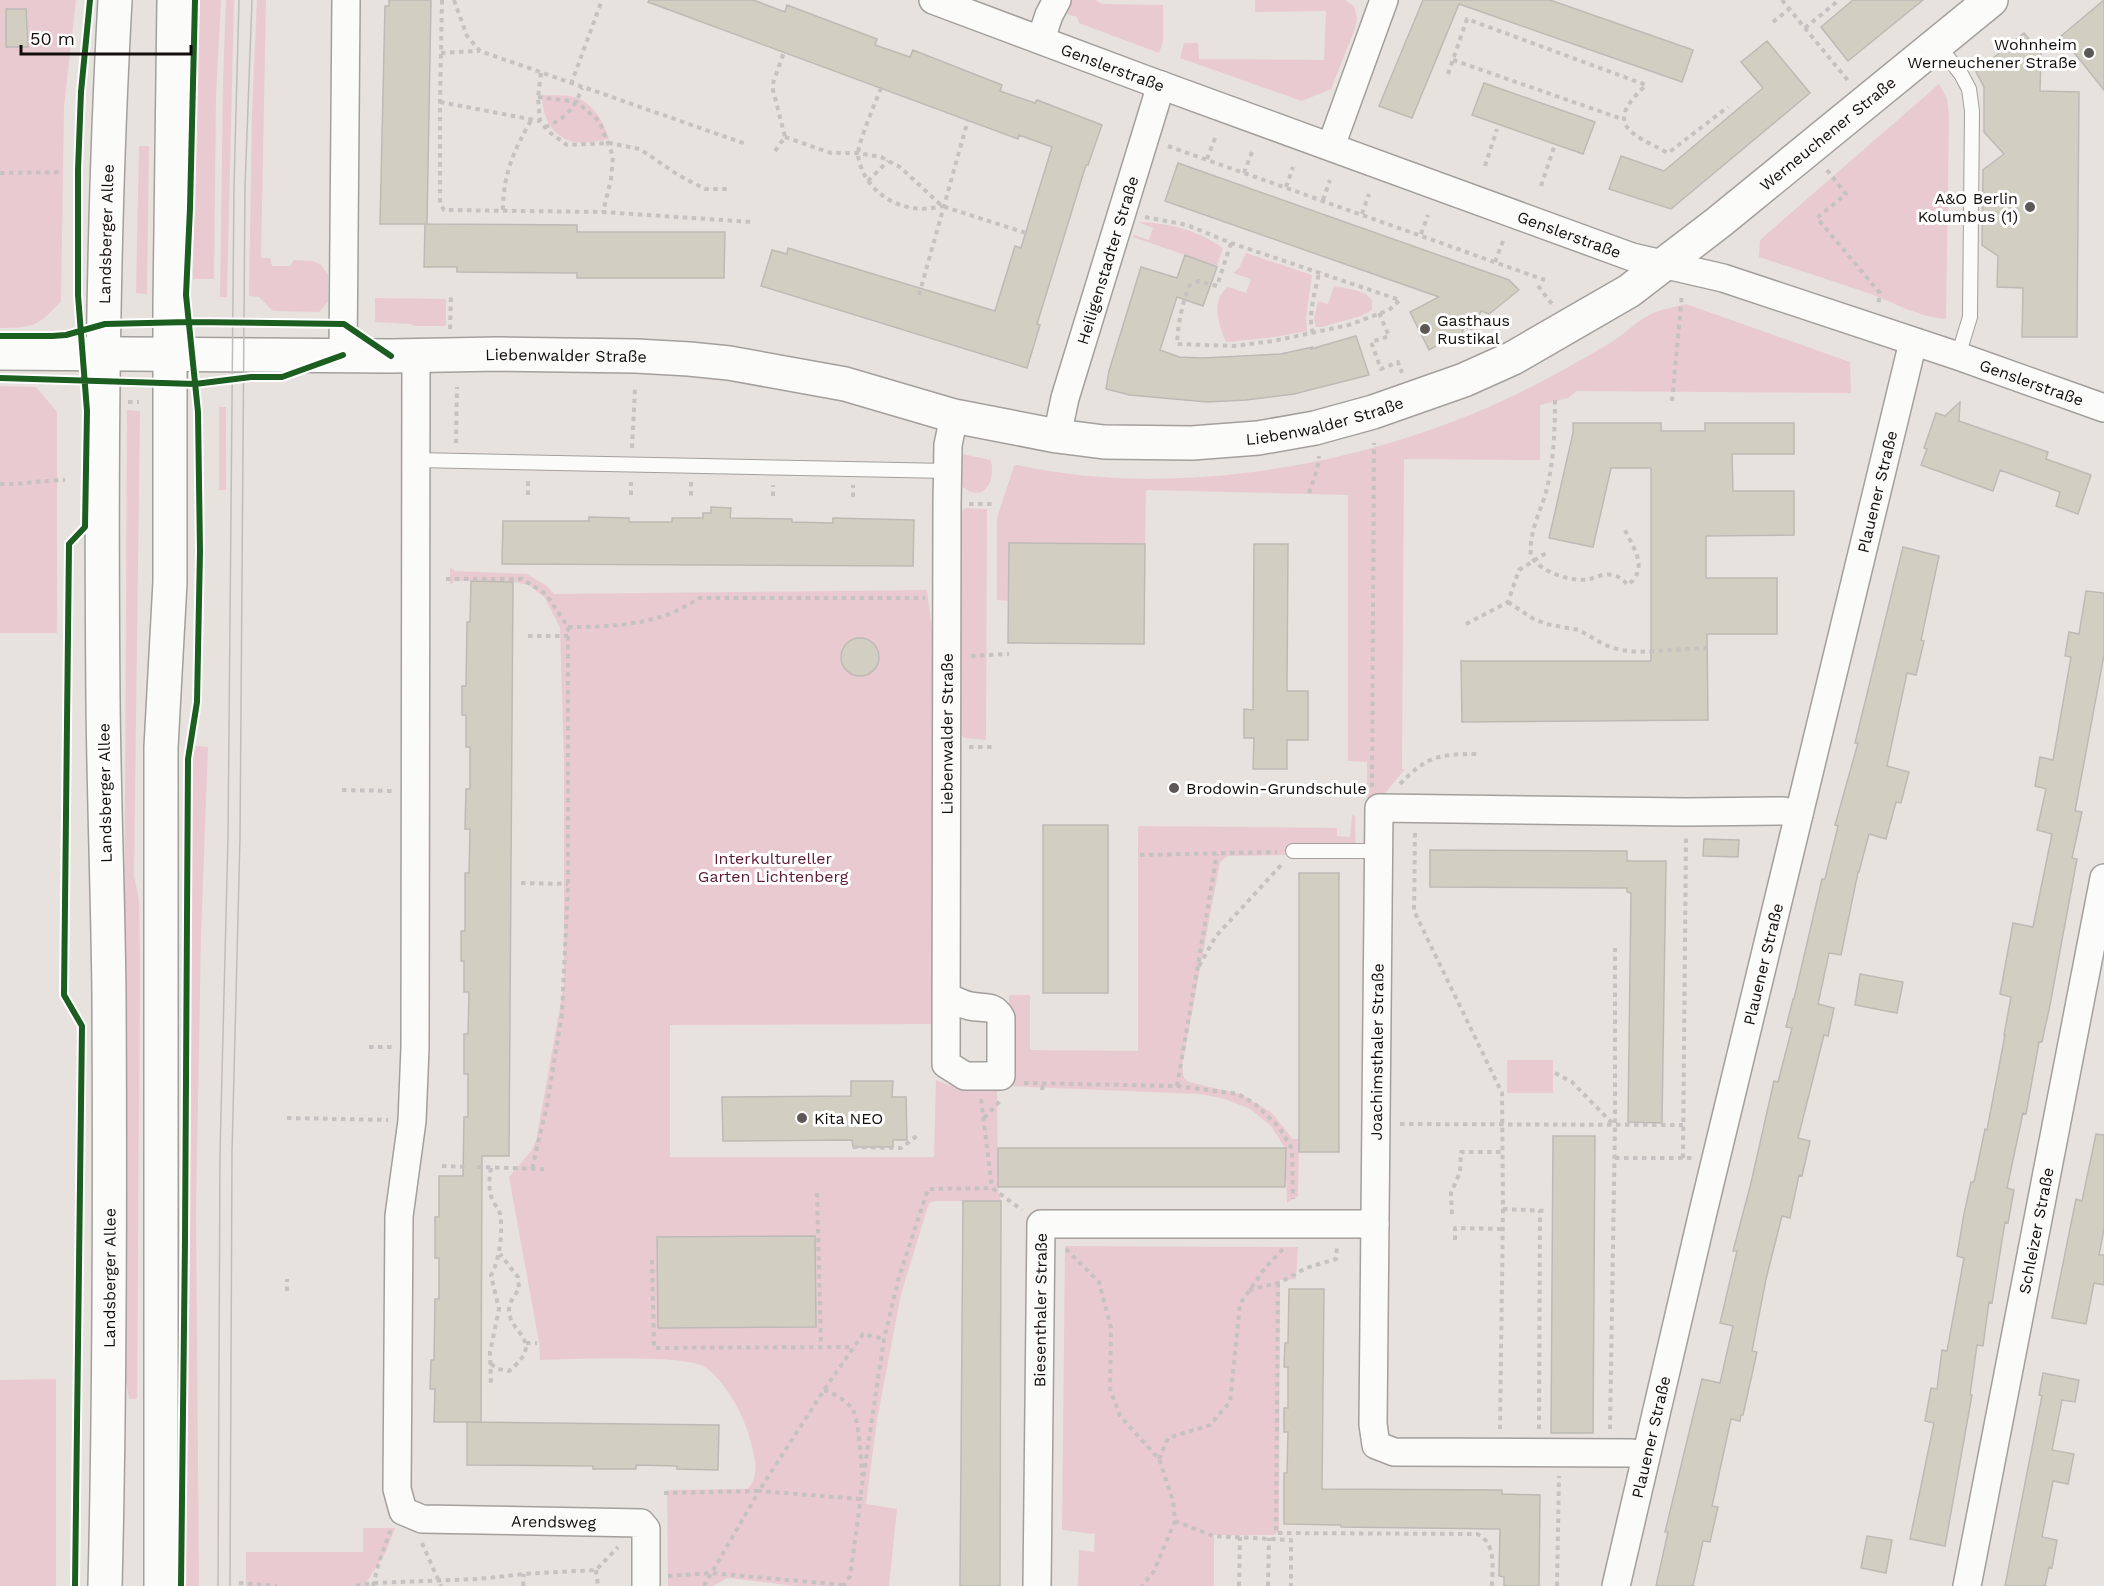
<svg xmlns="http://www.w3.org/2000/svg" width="2104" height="1586" font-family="'Work Sans',sans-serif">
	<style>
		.green { fill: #eacad1 }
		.building { fill: #d2cec1; stroke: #bdbab6; stroke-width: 1.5 }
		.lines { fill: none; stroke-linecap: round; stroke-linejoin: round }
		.lane-casing { stroke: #a39f9c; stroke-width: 16 }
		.street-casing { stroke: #a39f9c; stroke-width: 30 }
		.secondary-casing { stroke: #a39f9c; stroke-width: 36 }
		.primary-casing { stroke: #a39f9c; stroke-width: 36 }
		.path { stroke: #c5c2c1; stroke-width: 4; stroke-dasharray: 4.5 4.5; stroke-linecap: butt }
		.lane { stroke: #fbfbfa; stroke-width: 14 }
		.street { stroke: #fbfbfa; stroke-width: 27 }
		.secondary { stroke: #fbfbfa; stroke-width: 33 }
		.primary { stroke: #fbfbfa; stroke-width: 33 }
		.tram { stroke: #bfbdbc; stroke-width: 1.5 }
		.cycleway-casing { stroke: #fff; stroke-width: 10 }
		.cycleway { stroke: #1b5e20; stroke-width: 6 }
		.poi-dot { fill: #5d5855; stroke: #fff; stroke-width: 2 }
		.labels { text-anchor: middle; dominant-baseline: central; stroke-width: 6; stroke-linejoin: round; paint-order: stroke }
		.poi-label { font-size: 16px; fill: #120e0c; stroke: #fff; text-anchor: start }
		.street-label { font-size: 16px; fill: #120e0c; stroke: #fff }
		.park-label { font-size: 16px; fill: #5e1a36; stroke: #fff }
	</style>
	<rect width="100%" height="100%" fill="#e7e2dd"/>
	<!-- green -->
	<path class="green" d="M0,0H76L64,107L61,301C39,326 33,328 0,328Z
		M199,0H221L216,96L214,279H193L196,64Z
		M226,0H234L227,297H220L223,80Z
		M257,0H266L261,258H270L272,266H290L294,260L312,261L320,264L328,274V302L319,312L273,311L259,297L249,296L252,112Z
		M1070,0H1095L1102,4L1163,5V42L1159,53L1079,23L1077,17L1063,13Z
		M1255,0H1345L1354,6L1357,18L1355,29L1331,89L1302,101L1180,58L1184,43H1198L1199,59L1324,60L1326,11L1255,12Z
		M1939,84L1947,99L1949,115L1946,319C1919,317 1896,304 1871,294C1834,281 1796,269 1759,257L1760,240Z
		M542,95C553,96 567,94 577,98C594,104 604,123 609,139C597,141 582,145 570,141C550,134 542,115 542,95Z
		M139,146H149L147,294L136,293Z
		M1138,222C1169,223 1198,230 1223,248L1217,266L1133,237L1134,235L1149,240L1153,228Z
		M1246,253L1312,275L1306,318L1307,331L1268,338L1226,342C1218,325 1211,299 1228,287L1246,293L1251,279L1233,273L1239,268Z
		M1334,286L1355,290L1366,294L1372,300V310L1361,316L1322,327H1316L1314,319L1318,301L1328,304Z
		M375,298L446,299V326H414L411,324L375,322Z
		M1686,304L1850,362L1851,393L1577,391L1568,398L1540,405V460L1404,459L1402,769H1405L1381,798L1367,799V762L1348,761V495L1146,490L1145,544L1009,543L1008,601L997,600V518L1014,466L1017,465C1172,499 1358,467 1502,401C1539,384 1575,364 1610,343C1624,335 1636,321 1651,314C1662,309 1675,307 1686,304Z
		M0,386L36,387L57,412V633H0Z
		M219,407H226V490H219Z
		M127,410L140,411L134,876L139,899L140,971L137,1399H129L122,1356Z
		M962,454L991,460C996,485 982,505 959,484V460Z
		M966,508L987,509L986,740L965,738L958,733V513Z
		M450,567L455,571L527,574L547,586L554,594L927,590L932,628V1024L670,1025V1157H934L936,1080L950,1086L997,1087L998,1187L1001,1201H935L929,1203L901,1294L877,1420L866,1504L897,1509L889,1586H795L728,1578L712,1586H668L667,1490L748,1489C761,1473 754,1454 749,1436C743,1414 725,1381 705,1367C686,1354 569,1359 540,1360L539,1342L509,1177L532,1150L536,1141L564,985V762L560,628L545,598L529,585L513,582L471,581H455L450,585Z
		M193,746L208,747L201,937L196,1210L199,1586H185L189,762Z
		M1352,815L1355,816L1356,860L1350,854L1228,856L1220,862L1182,1066L1184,1078L1189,1082L1240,1094L1271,1112L1293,1139H1299L1298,1196L1287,1203L1285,1148L1271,1126L1250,1109L1225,1099L1200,1094L1003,1086L1010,1075L1009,995H1030V1050L1138,1051V826L1337,828V836L1350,837Z
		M1507,1060H1553V1093H1507Z
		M1065,1246L1298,1247L1296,1279L1280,1280L1279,1531L1274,1535H1214V1586H1078L1079,1550L1094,1552L1095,1534L1062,1530Z
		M56,1379V1586H0V1380Z
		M363,1528H395L386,1552L364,1586H246V1552H363Z"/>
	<!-- building -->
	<path class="building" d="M389,0H431L427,224L577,225V232H725L724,278H577V273L457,272V267H424L425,224H380L385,6H389Z
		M649,0H753L785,12L787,5L877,39L875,45L910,57L913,50L1002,85L1000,91L1035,103L1037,100L1102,125L1088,165H1086L1037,324L1040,325L1027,368L761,286L772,250L787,254L788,248L995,311L1015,246L1021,248L1052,147L1019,135L1018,139L648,2Z
		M1423,0H1550L1693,50L1682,82L1459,4L1412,118L1379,106Z
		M1853,0H1923L1848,61L1821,27Z
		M2104,0V90L2061,36Z
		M6,9H26L28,47H6Z
		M2024,33L2041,53L2040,91L2079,92L2077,337H2022L2023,288L1997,287L1998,256L1982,245L1983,170L2004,154L1984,132V87L1976,72Z
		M1767,41L1810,93L1671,209L1609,189L1621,156L1664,171L1763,88L1741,62Z
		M1484,83L1595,122L1583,154L1472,115Z
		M1178,163L1509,280L1519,290L1489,314L1481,311L1478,319L1476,318L1472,329L1464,327L1461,337L1456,335L1429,350L1410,312L1439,297L1165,201Z
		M1185,255L1217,267L1203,306L1177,297L1160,350L1179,357L1203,358L1281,354L1312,347L1311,349L1356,336L1369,375L1294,394L1246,400L1207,402L1130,395L1106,389L1109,371L1141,267L1177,278Z
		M1960,402L1959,421L2048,452L2046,459L2091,475L2078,514L2056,506L2060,492L2000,470L1993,491L1921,465L1927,449L1924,448L1936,413L1945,416Z
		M1573,423H1661V431H1705V423H1794V454H1732L1733,491H1794V535L1706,536V578H1777V634H1707L1708,720L1462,722L1461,661H1651V468H1611L1593,547L1549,538L1573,433Z
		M711,507L731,508L730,518L792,519V522L833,523V518L914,520L913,566L502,564L503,521H589V517L629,518V522H672V518H703V513H711Z
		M1009,543L1145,544L1144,644L1008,643Z
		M1254,544H1288L1287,691H1308V740H1287V769H1253L1254,738H1244V709L1253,710Z
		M1903,547L1939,556L1921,640L1924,641L1916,675L1907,673L1887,766L1909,772L1901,803L1896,802L1886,839L1869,834L1859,872H1858L1841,955L1829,953L1818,1004L1834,1008L1828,1036L1824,1035L1798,1138L1810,1141L1802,1176L1799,1175L1790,1218L1782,1216L1766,1279L1752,1351L1757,1352L1743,1415H1741L1740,1421L1731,1419L1712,1506L1718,1507L1710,1542L1703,1541L1693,1586H1656L1668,1532H1665L1702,1379L1720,1383L1733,1326L1720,1323L1737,1251H1733L1751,1183L1774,1081L1778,1082L1792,1028L1786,1027L1793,999H1794L1822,879H1825L1838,826L1835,825L1858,743H1855Z
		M471,581L513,582L509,1156H482L481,1422H434L435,1389H430L431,1360H434L435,1299H439V1258H435V1217H439V1176H463L464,1117H468V1074H464V1034H468L469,992H464V961H461V931H465V873H469L470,829H465L466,789H470V747H466V715H462V686H466L467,622H470Z
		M2086,591L2104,593V655L2075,811L2082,812L2072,858L2077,859L2050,1005L2042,1042H2039L2026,1114L2023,1113L2007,1188L2014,1190L2008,1223L2005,1222L1992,1303L1989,1302L1983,1346L1977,1345L1970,1395H1972L1945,1546L1910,1539L1934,1423L1925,1421L1931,1388L1937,1389L1942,1350L1947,1351L1964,1258L1957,1256L1964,1214L1971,1182H1974L1985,1129L1987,1130L2005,1035H2004L2011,997L2000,994L2013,923L2033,927L2052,834L2037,830L2046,789L2035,786L2040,757L2053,760L2071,657L2065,656L2069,632L2079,634Z
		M841 657a19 19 0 1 1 38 0a19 19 0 1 1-38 0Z
		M1043,825H1108V993H1043Z
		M1704,839L1739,840L1738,857L1703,856Z
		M1430,850L1627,851V861H1666L1662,1123L1628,1122L1631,893L1627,892V888L1430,887Z
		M1299,873H1339V1152H1299Z
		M1860,974L1903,982L1897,1013L1855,1005Z
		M851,1081H893L892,1097H906L907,1140H893V1147H853L852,1140L723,1141L722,1097L851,1096Z
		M2096,1134L2104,1135V1229L2099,1255H2104V1285L2094,1283L2086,1324L2052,1318L2076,1199L2082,1201Z
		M1553,1136H1595L1593,1433H1551Z
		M998,1148H1286L1285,1187H998Z
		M963,1201H1001L1000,1586H960Z
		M815,1236L816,1327L658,1328L657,1237Z
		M1289,1289H1324L1322,1489L1502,1490V1494L1540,1495L1539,1586H1504V1577L1499,1576L1500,1529L1341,1527V1525L1284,1524V1473H1287L1288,1432H1284V1408H1288V1367H1284L1285,1343H1288Z
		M2043,1373L2079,1380L2075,1402L2062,1400L2052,1450L2074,1454L2068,1484L2053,1481L2042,1537L2057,1540L2052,1568L2049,1567L2045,1586H2005L2042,1396L2039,1395Z
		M467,1422L719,1425L718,1470L677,1469V1466L636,1465V1469H593V1466L467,1465Z
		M1867,1536L1892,1540L1886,1573L1861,1568Z"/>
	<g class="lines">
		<defs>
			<path id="lane" d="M1937,44L1961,74L1969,89L1972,111L1970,317L1958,356
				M416,460L948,471
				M1293,851H1379"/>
			<g id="street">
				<path id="s1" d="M933,0L1144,79L1632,257L1723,278L1958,356L2104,408"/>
				<path d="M1041,39L1049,15L1057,0"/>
				<path d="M1331,146L1384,0"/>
				<path d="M343,355L346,0"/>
				<path id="s2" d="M416,355L415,1048L412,1121L399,1216L397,1489L403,1511L422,1519L641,1523L646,1529V1586"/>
				<path id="s3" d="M1057,436L1065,398L1161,85"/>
				<path id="s4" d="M946,996C954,1000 961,1004 970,1006C983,1009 994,1004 1001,1018V1076H965L946,1064L947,504L948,445L954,416"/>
				<path id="s5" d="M1645,1456L1631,1453L1394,1452L1376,1445L1373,1424L1379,808L1686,812L1783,811L1799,814"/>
				<path id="s6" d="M1037,1586L1041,1224H1375"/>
				<path id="s7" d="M1616,1586L1703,1212L1913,342"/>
				<path id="s8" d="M1967,1586L2104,878"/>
			</g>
			<g id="secondary">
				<path id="s9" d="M0,353L391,356L499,354L636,356L689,359L729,363L845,384L954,416L1057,436L1104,442L1192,443L1258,438L1315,428L1373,412L1464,380L1513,358L1629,291L1719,222L1991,0"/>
			</g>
			<g id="primary">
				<path id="s10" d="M105,1586C110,1389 110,1193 109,996C108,898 104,800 103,701C101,468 102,233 115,0"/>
				<path d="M161,1586V747L170,582V305L174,0"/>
			</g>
		</defs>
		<!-- lane casing -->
		<use href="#lane" class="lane-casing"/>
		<!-- street casing -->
		<use href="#street" class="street-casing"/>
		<!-- secondary casing -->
		<use href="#secondary" class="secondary-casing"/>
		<!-- primary casing -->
		<use href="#primary" class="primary-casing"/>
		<!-- path -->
		<path class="path" d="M442,0L440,102V203L444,210L603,212L752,222
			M454,0L467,36L480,51L746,144
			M1782,0L1850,83
			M1773,22L1789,9
			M1805,28L1839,0
			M441,53L479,51
			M1453,60L1622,119
			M541,73L538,97L540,121L549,132L567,145L609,143L640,149L678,175L705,189H728
			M1448,74L1467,19L1646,85C1603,125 1630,133 1668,153L1728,107
			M571,84L602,0
			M881,88C876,101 858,143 858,154C858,160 861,167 863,172C877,201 911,215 942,206
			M538,97L577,102L599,121L613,156L611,179L603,212
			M440,102L540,121
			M545,127C565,119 575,108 582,88
			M785,137L831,153H858L881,157L900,167L942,206L1026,233
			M1168,146L1545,280
			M775,151L785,137L772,86L784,52
			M1207,159L1215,138
			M1485,166L1497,129
			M1827,170L1846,194L1817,218L1880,293L1878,306
			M0,173L63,172
			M1244,173L1252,152
			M868,181L888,161
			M1541,186L1555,144
			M1286,187L1293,167
			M1323,200L1330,180
			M503,210C503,175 514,149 532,119
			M1362,214L1369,194
			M1145,217L1187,225L1231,243L1400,300L1389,310L1349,325L1273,341L1234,346L1177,344C1178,323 1182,305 1189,286L1199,281L1217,286L1231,243
			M1421,234L1428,215
			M1495,262L1503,241
			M1538,286L1552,304
			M919,295L968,120
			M1379,313L1389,336L1371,342L1381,369L1398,362L1402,373
			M450,329L451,294
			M1313,333C1307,315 1316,290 1319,272
			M1555,400C1555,428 1554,456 1548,484C1543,508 1528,531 1531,556C1540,572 1572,583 1590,579C1597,577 1604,573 1612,575C1619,576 1623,580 1628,585C1649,568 1634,549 1625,530
			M1672,401L1682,294
			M128,402H139
			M456,443L457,387
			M632,448L635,389
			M691,482V496
			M0,484C22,485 43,480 65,480
			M1309,493L1317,470L1319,456
			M528,495V480
			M631,495V482
			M773,496V485
			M853,497V485
			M969,504H992
			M446,579H522L546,594L568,627V884L562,1014L547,1105L532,1169
			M1508,602L1532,618L1546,624L1579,630L1605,645L1620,650L1638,652L1707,648
			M1466,624L1508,602L1519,570L1546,553
			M568,627C602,627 634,626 666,615C678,611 689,604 700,598H925
			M528,636H568
			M971,656L1009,654
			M969,747H992
			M1400,784C1427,756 1439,754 1477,754
			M1372,787L1374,443
			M342,790L393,791
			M1415,833L1414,911L1502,1093L1503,1209L1500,1429
			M1140,855L1277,852
			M521,883L568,884
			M1199,966L1216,936L1283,863
			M369,1047H393
			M1555,1073L1572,1082L1614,1125
			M1024,1083L1177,1086L1238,1094L1255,1104L1279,1127L1292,1149L1293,1199
			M1177,1086L1217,854
			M1042,1090L1043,1084
			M981,1099L992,1188
			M287,1118L388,1120
			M984,1118L1000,1101
			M1400,1124L1683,1125
			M853,1147L901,1148L918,1135
			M1615,1158H1692
			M1683,1158L1686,836
			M442,1166L468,1167
			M477,1167L544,1169
			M491,1168C489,1179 488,1191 493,1201C495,1205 499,1209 500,1214C503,1230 500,1260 491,1275L499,1309L490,1352L491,1387
			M817,1193L821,1346
			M1503,1209L1547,1211
			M1452,1214L1451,1193L1460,1172L1461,1152H1502
			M1455,1240V1228L1502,1229
			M1066,1249L1099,1282L1111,1328L1110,1389L1120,1416L1159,1459L1173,1501L1175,1521L1154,1571L1142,1586
			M652,1260L654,1348L853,1347
			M1278,1283L1276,1533L1477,1534C1497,1543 1492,1568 1492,1586
			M1249,1290L1281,1282L1306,1268L1336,1259L1337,1248
			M287,1291V1279
			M526,1343H537
			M491,1364L498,1369L509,1371C547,1340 509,1334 509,1310C509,1302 515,1295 519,1289L518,1277L500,1254
			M824,1390C832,1392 846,1401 852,1408C859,1418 861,1461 862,1475
			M1539,1429L1540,1210
			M1610,1429L1615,1125V948
			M1159,1459L1168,1438L1210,1425L1230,1402L1240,1304L1265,1268L1283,1249
			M664,1493L759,1491L824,1390L863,1334L884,1339
			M1175,1521L1213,1536L1291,1540V1586
			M422,1543L441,1586
			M596,1570L598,1586
			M668,1576L711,1573L844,1585
			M239,1583L277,1586
			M356,1586L373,1583L478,1579L524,1574L596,1570L618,1547
			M373,1586L379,1562L391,1529
			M523,1586L524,1574
			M704,1586L759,1491L860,1499L884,1339L899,1277L928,1189L992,1188L1022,1210
			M846,1586L844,1585L850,1576L861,1497
			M1239,1586L1240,1537
			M1268,1586L1269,1538
			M1557,1586L1559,1476"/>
		<!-- lane -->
		<use href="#lane" class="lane"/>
		<!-- street -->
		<use href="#street" class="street"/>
		<!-- secondary -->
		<use href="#secondary" class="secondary"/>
		<!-- primary -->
		<use href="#primary" class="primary"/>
		<!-- tram -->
		<path class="tram" d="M218,1586L220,1153L228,837L234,186L239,0
			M230,1586L232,1152L240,838L245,187L252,0"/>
		<defs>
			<path id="cycleway" d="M0,336H52L66,335L105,324L189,322L344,324L391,356
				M0,378L195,384L251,377H282L343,355
				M75,1586L82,1026L64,995L69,544L85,527L87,411L78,295V170L81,92L90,0
				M181,1586L185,1240L188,759L197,702L200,551L198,412L186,295L190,208L195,0"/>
		</defs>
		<!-- cycleway casing -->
		<use href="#cycleway" class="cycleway-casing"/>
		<!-- cycleway -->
		<use href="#cycleway" class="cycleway"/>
	</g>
	<!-- markers -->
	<g class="poi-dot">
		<circle cx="2089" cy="53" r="6"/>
		<circle cx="2030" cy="207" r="6"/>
		<circle cx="1425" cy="329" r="6"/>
		<circle cx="1174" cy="788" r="6"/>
		<circle cx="802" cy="1118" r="6"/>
	</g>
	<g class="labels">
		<!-- poi labels -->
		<g class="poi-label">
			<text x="2077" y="44" text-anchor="end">Wohnheim<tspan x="2077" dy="18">Werneuchener Straße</tspan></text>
			<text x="2018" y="198" text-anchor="end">A&amp;O Berlin<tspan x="2018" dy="18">Kolumbus (1)</tspan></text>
			<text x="1437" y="320">Gasthaus<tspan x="1437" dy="18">Rustikal</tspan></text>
			<text x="1186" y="788">Brodowin-Grundschule</text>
			<text x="814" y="1118">Kita NEO</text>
		</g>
		<!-- street labels -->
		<g class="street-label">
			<text stroke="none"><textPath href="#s1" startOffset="192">Genslerstraße</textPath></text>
			<text stroke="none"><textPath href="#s9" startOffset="1923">Werneuchener Straße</textPath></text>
			<text stroke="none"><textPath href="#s1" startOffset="678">Genslerstraße</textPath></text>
			<text stroke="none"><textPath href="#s10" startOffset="1352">Landsberger Allee</textPath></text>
			<text stroke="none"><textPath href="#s3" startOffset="183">Heiligenstadter Straße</textPath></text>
			<text stroke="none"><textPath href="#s9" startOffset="566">Liebenwalder Straße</textPath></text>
			<text stroke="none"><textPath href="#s1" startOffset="1164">Genslerstraße</textPath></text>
			<text stroke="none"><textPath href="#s9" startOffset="1336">Liebenwalder Straße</textPath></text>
			<text stroke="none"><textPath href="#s7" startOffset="1125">Plauener Straße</textPath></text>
			<text stroke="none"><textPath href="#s4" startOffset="508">Liebenwalder Straße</textPath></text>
			<text transform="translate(105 793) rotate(-91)">Landsberger Allee</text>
			<text stroke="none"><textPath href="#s7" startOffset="639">Plauener Straße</textPath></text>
			<text stroke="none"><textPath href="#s5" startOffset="664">Joachimsthaler Straße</textPath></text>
			<text stroke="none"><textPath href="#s8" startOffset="362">Schleizer Straße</textPath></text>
			<text stroke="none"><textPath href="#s10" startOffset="308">Landsberger Allee</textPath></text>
			<text stroke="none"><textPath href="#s6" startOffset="276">Biesenthaler Straße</textPath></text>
			<text stroke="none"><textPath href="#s7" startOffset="153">Plauener Straße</textPath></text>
			<text stroke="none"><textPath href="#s2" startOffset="1310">Arendsweg</textPath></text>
		</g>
		<!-- park labels -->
		<g class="park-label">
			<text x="773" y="858">Interkultureller<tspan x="773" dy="18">Garten Lichtenberg</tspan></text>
		</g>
	</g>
	<!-- scale -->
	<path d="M21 45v9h170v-9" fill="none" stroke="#120e0c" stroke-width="3"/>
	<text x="30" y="45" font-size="18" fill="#120e0c" stroke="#ffffff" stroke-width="4.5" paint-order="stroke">50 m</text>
</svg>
